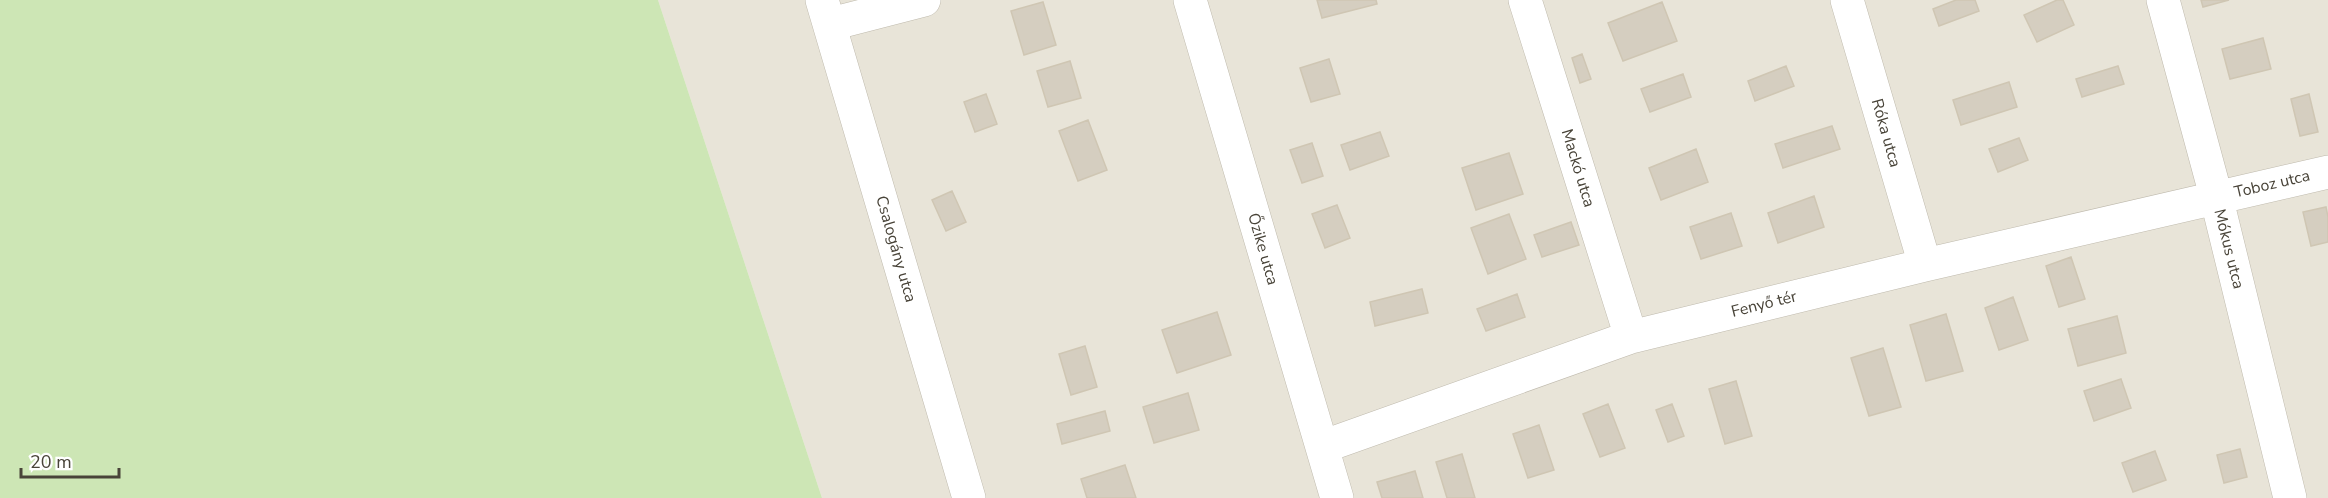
<svg xmlns="http://www.w3.org/2000/svg" width="2328" height="498" font-family="'Nunito Sans',sans-serif">
	<style>
		.residential { fill: #e8e4d8 }
		.green { fill: #cde6b5 }
		.building { fill: #d5cec0; stroke: #cfc6b3; stroke-width: 1.5 }
		.lines { fill: none; stroke-linecap: round; stroke-linejoin: round }
		.minor-casing { stroke: #bfbaad; stroke-width: 34 }
		.minor { stroke: #fff; stroke-width: 33 }
		.labels { text-anchor: middle; dominant-baseline: central; stroke-width: 4.5; stroke-linejoin: round; paint-order: stroke }
		.street-label { font-size: 16px; fill: #484338; stroke: #fff }
	</style>
	<rect width="100%" height="100%" fill="#f4f2ea"/>
	<!-- residential -->
	<path class="residential" d="M658,0H2328V498H822Z"/>
	<!-- green -->
	<path class="green" d="M0,0H658L822,498H0Z"/>
	<!-- building -->
	<path class="building" d="M1317,0H1376L1377,4L1322,18Z
		M1956,0H1975L1979,11L1939,26L1933,9Z
		M2057,0H2063L2074,25L2037,42L2024,15Z
		M2201,0H2229L2203,7Z
		M1043,2L1056,45L1024,55L1011,11Z
		M1662,2L1677,41L1623,61L1608,23Z
		M2263,38L2271,69L2230,79L2222,49Z
		M1582,54L1591,79L1580,83L1572,58Z
		M1329,59L1340,94L1311,102L1300,68Z
		M1070,61L1081,98L1048,107L1037,71Z
		M1786,66L1794,86L1755,101L1748,81Z
		M2118,66L2124,84L2082,97L2076,79Z
		M1683,74L1691,97L1650,112L1641,89Z
		M2009,82L2017,107L1961,125L1953,100Z
		M986,94L997,124L975,132L964,102Z
		M2309,94L2318,132L2300,136L2291,99Z
		M1088,120L1107,170L1078,181L1059,131Z
		M1832,126L1840,149L1783,168L1775,144Z
		M1380,132L1389,156L1350,170L1341,145Z
		M2019,138L2028,160L1998,172L1989,149Z
		M1312,143L1323,176L1302,183L1290,150Z
		M1696,149L1708,182L1661,200L1649,168Z
		M1509,153L1523,194L1476,210L1462,168Z
		M952,191L966,222L946,231L932,200Z
		M1814,196L1824,227L1778,243L1768,213Z
		M1337,205L1350,238L1325,248L1312,214Z
		M2326,207L2328,217V242L2311,246L2303,212Z
		M1731,213L1742,246L1701,259L1690,227Z
		M1509,214L1526,259L1488,274L1471,228Z
		M1571,222L1579,245L1542,257L1534,235Z
		M2071,257L2085,299L2059,307L2046,266Z
		M1422,289L1428,313L1375,326L1370,302Z
		M1517,294L1525,317L1486,331L1477,309Z
		M2013,297L2028,340L1999,350L1985,308Z
		M1217,312L1231,355L1177,373L1162,330Z
		M1946,314L1963,371L1926,381L1910,325Z
		M2117,316L2126,353L2078,366L2068,329Z
		M1085,346L1097,387L1071,395L1059,354Z
		M1883,348L1901,407L1869,416L1851,358Z
		M2121,379L2131,408L2094,421L2084,391Z
		M1736,381L1752,436L1725,444L1709,389Z
		M1188,393L1199,430L1154,443L1143,407Z
		M1608,404L1625,448L1600,457L1583,414Z
		M1672,404L1684,436L1668,442L1656,410Z
		M1105,411L1110,431L1062,444L1057,424Z
		M1539,425L1554,470L1528,478L1513,434Z
		M2240,449L2247,477L2224,483L2217,455Z
		M2155,451L2166,480L2133,492L2122,463Z
		M1462,454L1475,498H1447L1436,462Z
		M1125,465L1136,498H1087L1081,479Z
		M1415,471L1423,498H1382L1377,482Z"/>
	<g class="lines">
		<defs>
			<path id="minor" d="M822,0L969,498
				M1190,0L1337,498
				M1525,0L1631,337
				M1847,0L1925,265
				M2163,0L2216,196L2290,498
				M831,24L924,0
				M1322,447L1631,337L1925,265L2328,172"/>
		</defs>
		<!-- minor casing -->
		<use href="#minor" class="minor-casing"/>
		<!-- minor -->
		<use href="#minor" class="minor"/>
	</g>
	<g class="labels">
		<!-- street labels -->
		<g class="street-label">
			<text transform="translate(1886 133) rotate(74)">Róka utca</text>
			<text transform="translate(1578 168) rotate(73)">Mackó utca</text>
			<text transform="translate(2272 184) rotate(-13)">Toboz utca</text>
			<text transform="translate(896 249) rotate(74)">Csalogány utca</text>
			<text transform="translate(1263 249) rotate(74)">Őzike utca</text>
			<text transform="translate(2229 249) rotate(76)">Mókus utca</text>
			<text transform="translate(1764 304) rotate(-14)">Fenyő tér</text>
		</g>
	</g>
	<!-- scale -->
	<path d="M21 468v9h98v-9" fill="none" stroke="#484338" stroke-width="3"/>
	<text x="30" y="468" font-size="18" fill="#484338" stroke="#ffffff" stroke-width="4.5" paint-order="stroke">20 m</text>
</svg>
